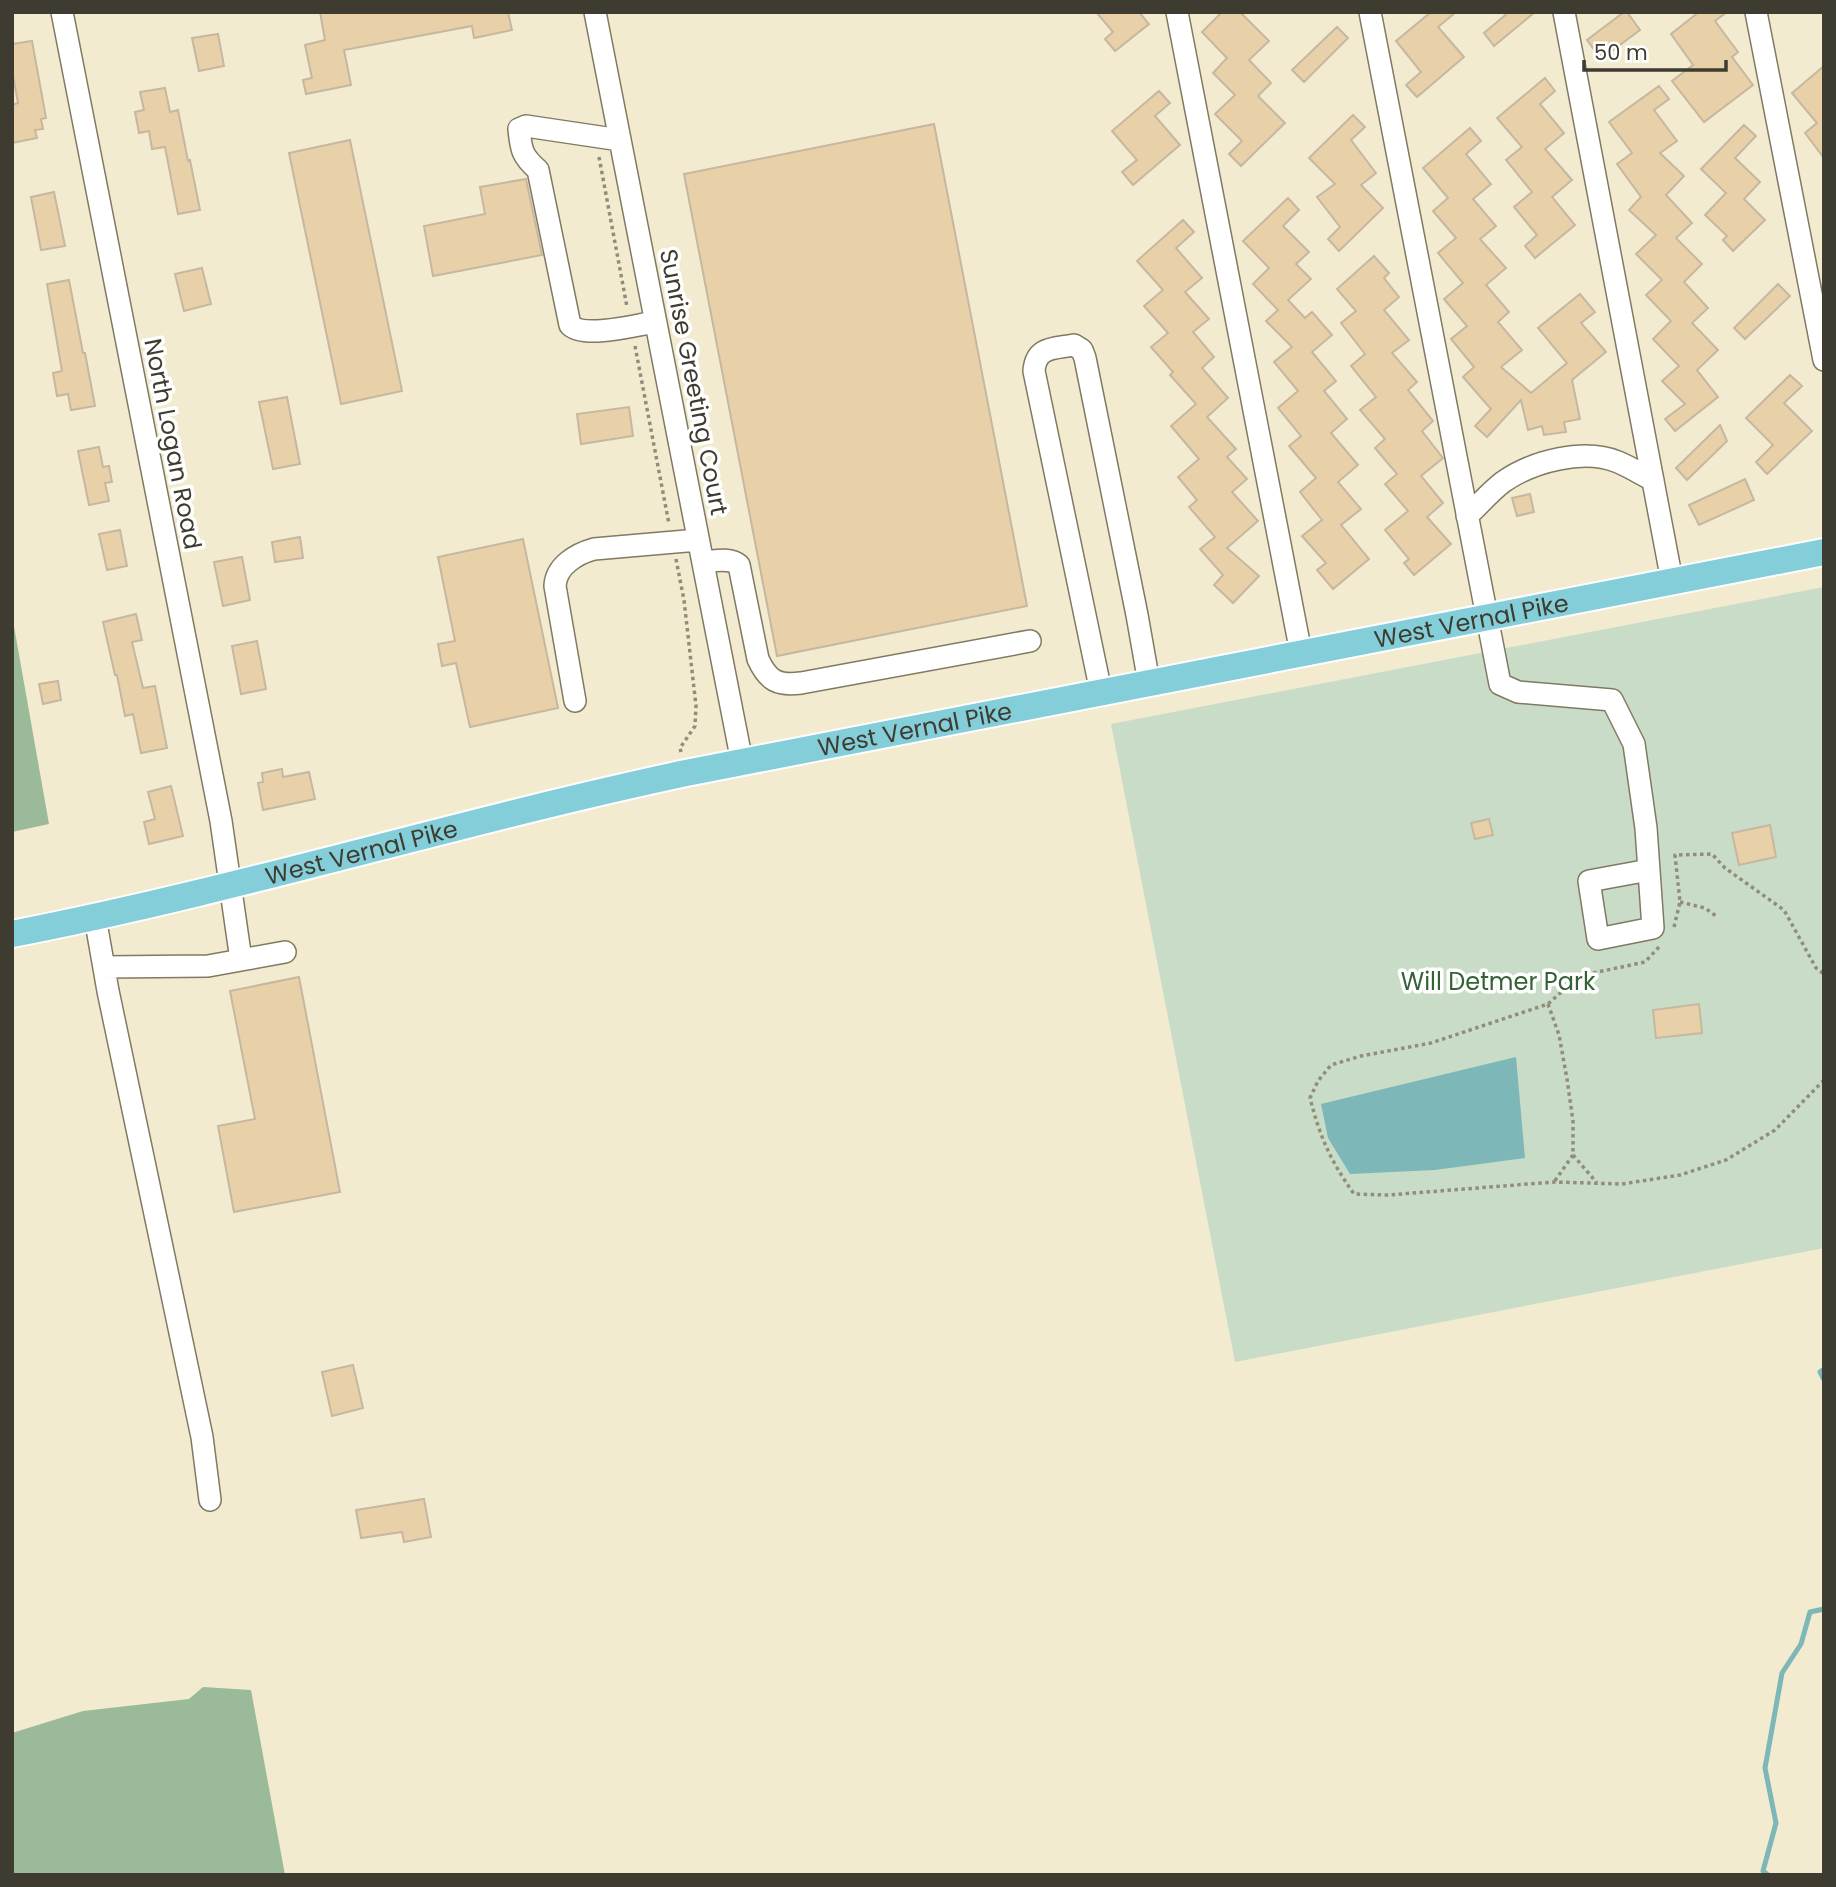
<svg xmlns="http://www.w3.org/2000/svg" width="1836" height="1887" font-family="Poppins,sans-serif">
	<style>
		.green { fill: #c8dcc7 }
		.forest { fill: #9aba99 }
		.water { fill: #7eb7b8 }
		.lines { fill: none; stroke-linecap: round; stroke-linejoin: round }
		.stream { stroke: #7eb7b8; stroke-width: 5 }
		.building { fill: #e8d0a8; stroke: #c6b8a0; stroke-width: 2 }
		.minor-casing { stroke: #807a62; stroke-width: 24 }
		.major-casing { stroke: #fff; stroke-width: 30 }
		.path { stroke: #928d7b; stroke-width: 3.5; stroke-dasharray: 3.5 3.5; stroke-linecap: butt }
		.minor { stroke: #fff; stroke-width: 21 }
		.major { stroke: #83ced9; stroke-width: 26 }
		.labels { text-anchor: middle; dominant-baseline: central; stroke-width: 7; stroke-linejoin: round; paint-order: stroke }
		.street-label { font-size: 24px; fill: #3e3c31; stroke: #fff }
		.park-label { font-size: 24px; fill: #346235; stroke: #fff }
	</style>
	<rect width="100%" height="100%" fill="#f2ebd0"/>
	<!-- green -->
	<path class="green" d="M1824,587V1248L1235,1362L1111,724Z"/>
	<!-- forest -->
	<path class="forest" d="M12,615L49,824L12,832Z
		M203,1687L251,1690L285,1875H12V1733L83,1711L189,1699Z"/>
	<!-- water -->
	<path class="water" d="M1516,1057L1525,1158L1435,1170L1350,1174L1328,1138L1321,1104Z"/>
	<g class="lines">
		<!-- stream -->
		<path class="stream" d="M1824,1369L1820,1372L1824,1380
			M1768,1875L1763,1871L1776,1823L1765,1768L1782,1673L1801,1644L1810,1612L1824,1609"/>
	</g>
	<!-- building -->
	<path class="building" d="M320,12H508L512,30L474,38L472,26L344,50L351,85L306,94L303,80L312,78L305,45L325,40Z
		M1096,12H1139L1149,24L1115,51L1105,39L1113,32Z
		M1222,12H1240L1269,41L1249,60L1271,83L1258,96L1285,123L1241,166L1229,154L1242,141L1215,114L1235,95L1213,73L1227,58L1202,32Z
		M1431,12H1456L1438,27L1464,57L1417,97L1406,85L1421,72L1396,41Z
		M1509,12H1535L1494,46L1484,33Z
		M1624,12H1627L1640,30L1601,59L1587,40Z
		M1699,12H1727L1715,21L1738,52L1732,57L1753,85L1704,122L1672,81L1693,65L1671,34Z
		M1337,27L1348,38L1304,82L1292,70Z
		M218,34L224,66L199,71L192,38Z
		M32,41L46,118L41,119L43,129L35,130L37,138L12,143V105L18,103L12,70V44Z
		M1824,66V158L1805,133L1817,123L1792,93Z
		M1545,78L1555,91L1540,104L1564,133L1545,149L1572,180L1552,197L1575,225L1535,258L1525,246L1537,235L1514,207L1532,192L1506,160L1522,147L1497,118Z
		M1659,86L1669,99L1654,110L1677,141L1660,153L1684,176L1666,195L1692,223L1676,238L1702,264L1684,282L1708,308L1692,323L1718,350L1697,370L1718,397L1675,431L1665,419L1685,404L1662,381L1679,366L1653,339L1671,321L1646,295L1662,280L1636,254L1656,235L1629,210L1641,197L1617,164L1632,153L1609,122Z
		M165,88L170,112L178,110L188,161L190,160L200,210L178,214L165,147L152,149L149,131L139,133L135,112L144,110L140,92Z
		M1159,91L1170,103L1155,116L1180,145L1133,185L1122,172L1137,160L1112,131Z
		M1353,115L1365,127L1351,140L1376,173L1361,185L1383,208L1339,251L1328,239L1340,227L1317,197L1335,184L1309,158Z
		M934,124L1027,606L777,656L684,174Z
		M1744,125L1756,136L1735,158L1760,182L1744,199L1765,220L1733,251L1723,240L1727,236L1705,215L1726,193L1701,169Z
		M1470,128L1481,141L1466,154L1491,184L1473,199L1496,226L1480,239L1506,268L1486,285L1509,312L1498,322L1522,350L1501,367L1531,393L1567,363L1538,328L1580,294L1595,312L1581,323L1606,352L1572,380L1580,419L1564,422L1566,432L1544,435L1542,426L1528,430L1521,400L1487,437L1475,426L1491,409L1463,377L1474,367L1451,339L1467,326L1444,299L1463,283L1438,253L1456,238L1433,211L1448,198L1423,168Z
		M350,140L402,391L341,404L289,153Z
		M526,179L542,255L433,276L424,226L485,214L480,187Z
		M54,192L65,246L41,250L31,197Z
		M1288,198L1299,210L1283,226L1309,252L1296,264L1311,279L1288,300L1305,318L1312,312L1332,335L1312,352L1336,381L1324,391L1347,419L1331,433L1358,465L1338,482L1361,509L1341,525L1369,559L1333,589L1317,570L1326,563L1302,536L1322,520L1300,492L1316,478L1289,446L1301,436L1278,408L1298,391L1274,362L1292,347L1266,321L1278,310L1253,284L1269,268L1243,241Z
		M1183,220L1194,232L1176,248L1202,278L1185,292L1209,319L1193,332L1214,357L1202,368L1228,398L1207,417L1236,449L1227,457L1247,479L1232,492L1258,521L1227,548L1259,576L1233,603L1214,585L1223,575L1200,549L1215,537L1189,507L1197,500L1178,477L1199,459L1171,426L1196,404L1170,375L1173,372L1151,347L1168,333L1144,306L1163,290L1137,261Z
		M1374,256L1389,273L1384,278L1399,297L1384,310L1409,340L1392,353L1417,382L1408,390L1433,421L1422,431L1443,458L1421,476L1443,503L1427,517L1451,544L1414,575L1404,563L1409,559L1385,530L1408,511L1385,484L1397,474L1375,448L1385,439L1360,410L1376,397L1351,366L1365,354L1341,323L1356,311L1337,289Z
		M202,268L211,304L184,311L175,274Z
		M69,280L83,353H85L95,406L71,410L68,394L57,396L53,373L62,371L47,284Z
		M1778,284L1790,296L1745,339L1734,328Z
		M1790,375L1802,386L1784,403L1812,431L1767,474L1756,462L1773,445L1746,418Z
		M287,397L300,464L273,469L259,402Z
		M629,407L633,436L581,444L577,414Z
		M1720,425L1727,441L1687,480L1676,468Z
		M99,447L103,467L109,466L112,482L105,483L109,501L89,505L78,451Z
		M1745,479L1754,500L1699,525L1689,505Z
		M1530,494L1534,512L1517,516L1512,498Z
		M120,530L127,566L107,570L99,534Z
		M300,537L303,558L275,562L272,542Z
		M523,539L558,708L470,727L456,663L442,666L438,644L455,641L438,557Z
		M242,557L250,600L223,606L214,562Z
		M136,614L142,640L132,642L143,688L155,686L167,748L141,753L133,714L125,716L117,675H115L103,622Z
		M257,641L266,689L241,694L232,646Z
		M58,681L61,700L43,704L39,684Z
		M282,769L283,777L309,772L315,799L263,810L258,783L263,782L262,773Z
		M171,786L183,836L149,844L144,822L155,819L148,792Z
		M1489,819L1493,835L1475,839L1471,823Z
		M1770,825L1776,857L1739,865L1732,833Z
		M299,977L340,1192L234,1212L218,1126L255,1119L230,991Z
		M1699,1004L1702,1033L1656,1038L1653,1010Z
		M353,1365L363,1408L332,1416L322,1372Z
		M424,1499L431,1537L404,1542L402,1532L361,1538L356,1510Z"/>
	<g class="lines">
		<defs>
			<path id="minor" d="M62,12L221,821L241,960L208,966L104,967
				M595,12L742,762
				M1177,12L1301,653
				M1370,12L1500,684L1518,692L1612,700L1634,744L1646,828L1653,928L1598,939L1589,881L1649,870
				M1564,12L1672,581
				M1756,12L1824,360
				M620,140L526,126L519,129C521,150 522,156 538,170L570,325C585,339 635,325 655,322
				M1467,516C1479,505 1490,492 1503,482C1533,461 1584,448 1618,462C1630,467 1641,474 1653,480
				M703,562C714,561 730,557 739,565L758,659C768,681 778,686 801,683L1030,641
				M1101,692L1034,371C1036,346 1054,349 1074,345L1082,350L1085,358L1137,615L1149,683
				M575,701L555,586C556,566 576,554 594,549L698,540
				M95,917L108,991L202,1437L210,1500
				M241,960L285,952"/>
			<g id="major">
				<path id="s1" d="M12,934C239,890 460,821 686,773L1824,552"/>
			</g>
		</defs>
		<!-- minor casing -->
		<use href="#minor" class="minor-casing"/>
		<!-- major casing -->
		<use href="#major" class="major-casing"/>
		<!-- path -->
		<path class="path" d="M599,157L627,307
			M635,346L669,524
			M676,559L684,600L696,706L695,726L680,748L681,752
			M1680,902L1705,908L1716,916
			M1674,927L1680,902L1675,855L1712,854L1725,868L1784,910L1816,968L1824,974
			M1659,947L1645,962L1579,976L1548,1004L1431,1043L1361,1056L1331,1065L1318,1081L1310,1098C1320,1137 1330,1160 1354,1194L1388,1195L1554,1182L1622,1184L1680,1175L1726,1160L1775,1130L1824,1080
			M1548,1004L1559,1035L1567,1079L1573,1121V1155L1554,1182
			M1573,1155L1597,1183"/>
		<!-- minor -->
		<use href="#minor" class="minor"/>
		<!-- major -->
		<use href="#major" class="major"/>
	</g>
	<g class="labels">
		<!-- street labels -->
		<g class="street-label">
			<text transform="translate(694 382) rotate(79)">Sunrise Greeting Court</text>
			<text transform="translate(173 444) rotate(79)">North Logan Road</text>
			<text stroke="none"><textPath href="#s1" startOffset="1493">West Vernal Pike</textPath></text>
			<text stroke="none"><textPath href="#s1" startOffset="926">West Vernal Pike</textPath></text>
			<text stroke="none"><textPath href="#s1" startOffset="359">West Vernal Pike</textPath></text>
		</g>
		<!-- park labels -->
		<g class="park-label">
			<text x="1498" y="981">Will Detmer Park</text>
		</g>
	</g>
	<!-- border -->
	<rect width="1836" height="1887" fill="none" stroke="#3e3c31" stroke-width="28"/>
	<!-- scale -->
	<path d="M1584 60v10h142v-10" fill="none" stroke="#3e3c31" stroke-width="3.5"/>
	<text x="1594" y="60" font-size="21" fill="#3e3c31" stroke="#ffffff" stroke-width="5" paint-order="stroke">50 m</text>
</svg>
